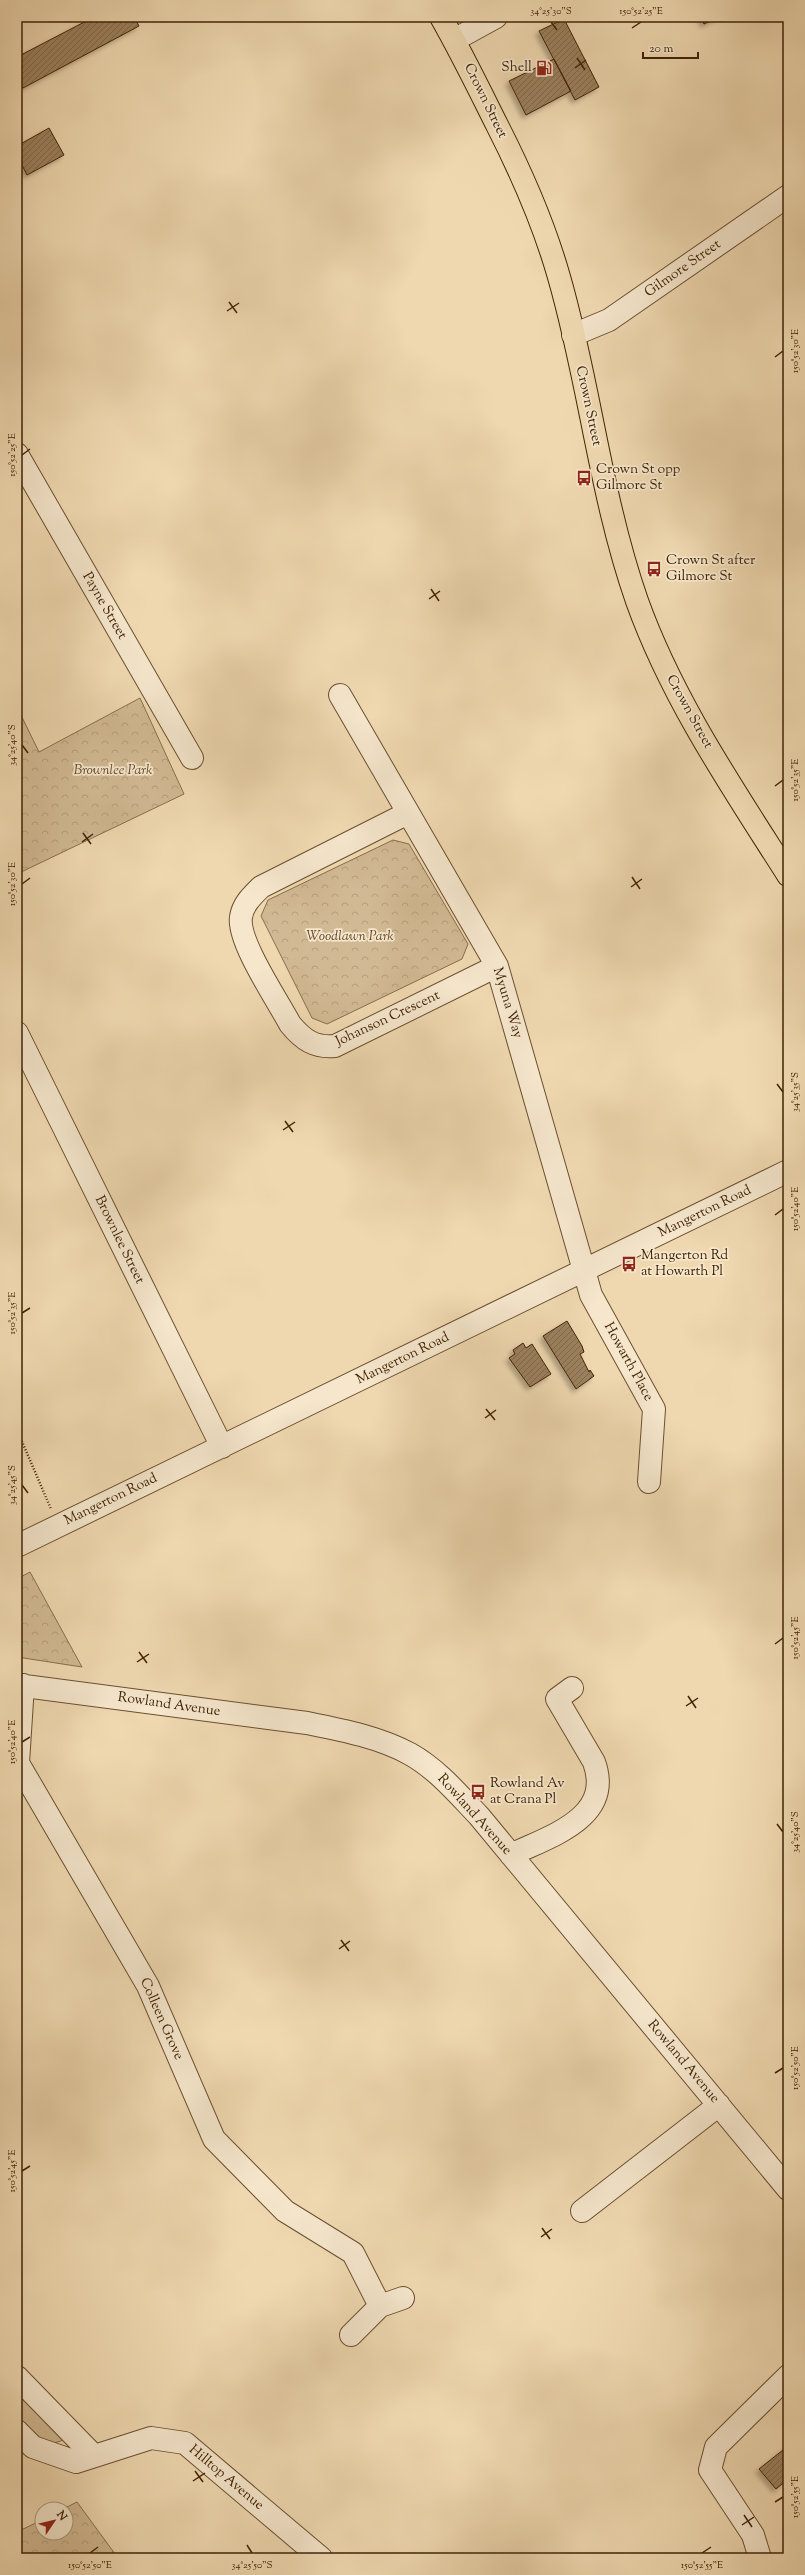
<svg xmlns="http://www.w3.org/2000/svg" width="805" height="2575" font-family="'Sorts Mill Goudy',serif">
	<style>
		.green { fill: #d1b993; stroke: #886e4c }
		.park { fill: url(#park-crowns); stroke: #886e4c }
		.building { fill: url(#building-hatch); stroke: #3f2305; filter: url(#shadow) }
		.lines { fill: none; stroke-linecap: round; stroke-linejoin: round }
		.minor-casing { stroke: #6b5030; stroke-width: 24 }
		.major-casing { stroke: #3f2305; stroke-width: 24 }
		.path { stroke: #3f2305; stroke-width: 2.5; stroke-dasharray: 1 2; stroke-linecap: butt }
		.minor { stroke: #f5e6cc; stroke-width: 22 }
		.major { stroke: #efd8b0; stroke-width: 22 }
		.ticks { fill: none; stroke: #3f2305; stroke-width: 1.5 }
		.labels { text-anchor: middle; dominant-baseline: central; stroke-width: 3.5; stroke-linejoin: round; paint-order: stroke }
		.poi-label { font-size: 14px; fill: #3f2305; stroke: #f5e6cc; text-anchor: start }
		.street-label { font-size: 14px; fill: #3f2305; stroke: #f5e6cc }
		.park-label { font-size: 14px; font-style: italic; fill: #644828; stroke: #f5e6cc }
		.neatline { fill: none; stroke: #3f2305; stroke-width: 1.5 }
		.ticks-label { font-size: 10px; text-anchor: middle; fill: #3f2305 }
	</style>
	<defs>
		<pattern id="park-crowns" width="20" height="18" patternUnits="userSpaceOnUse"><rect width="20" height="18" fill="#d1b993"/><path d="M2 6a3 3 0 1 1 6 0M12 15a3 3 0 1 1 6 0" fill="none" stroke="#b49f7d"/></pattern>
		<pattern id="building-hatch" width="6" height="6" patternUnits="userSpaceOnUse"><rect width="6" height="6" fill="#9b815e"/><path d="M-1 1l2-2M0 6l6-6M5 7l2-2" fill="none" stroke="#80694c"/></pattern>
		<filter id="shadow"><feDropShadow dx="-3.5" dy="3.5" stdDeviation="2" flood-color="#0004"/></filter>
	</defs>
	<rect width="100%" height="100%" fill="#efd8b0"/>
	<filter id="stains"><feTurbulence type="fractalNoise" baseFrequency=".005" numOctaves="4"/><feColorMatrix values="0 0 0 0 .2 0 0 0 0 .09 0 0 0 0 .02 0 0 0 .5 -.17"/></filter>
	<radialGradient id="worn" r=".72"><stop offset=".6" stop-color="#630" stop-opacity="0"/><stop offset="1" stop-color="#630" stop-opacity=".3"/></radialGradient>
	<!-- green -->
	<path class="green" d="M17,2390L67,2439L51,2444L27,2430L17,2421Z"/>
	<!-- park -->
	<path class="park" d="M140,698L184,794L17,874V707L39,752Z
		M393,840L409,844L468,944L462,959L327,1024L312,1018L261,916L268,900Z
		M30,1572L82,1667L17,1657V1579Z
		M77,2502L118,2558H17V2532L42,2520V2533H66V2509H63Z"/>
	<!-- building -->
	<path class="building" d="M94,17H134L139,26L23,88L17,77V57Z
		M701,17H719L704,24Z
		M564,19L599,87L575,100L539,31Z
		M554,59L571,91L526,115L509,81Z
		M49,128L64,155L27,175L17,155V146Z
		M567,1321L582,1346L584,1352L580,1354L589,1372L590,1370L594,1376L576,1389L543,1336Z
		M523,1343L526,1348L532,1344L551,1374L530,1387L509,1358L515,1354L513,1350Z
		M788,2446V2479L776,2489L759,2469Z"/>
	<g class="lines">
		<defs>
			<path id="minor" d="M454,40L496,17
				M573,335L609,320L788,196
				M17,454L192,758
				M340,695L497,966L591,1295L654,1409L649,1482
				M408,813L261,887C252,896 243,904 241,917C237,941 278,1001 290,1024C303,1040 315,1048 335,1046L497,966
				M17,1033L222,1447
				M17,1546L788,1171
				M17,1685L307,1723C342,1730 379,1737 410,1754C437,1769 458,1794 479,1816L788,2189
				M23,1685L18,1763L148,1986L214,2139L285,2211L353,2253L380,2306L351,2335
				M511,1855C550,1836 614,1818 594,1762L557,1699L572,1688
				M582,2211L719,2105
				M380,2306L403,2298
				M17,2377L94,2456
				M17,2431L33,2447L76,2462L151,2438L185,2443L321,2558
				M760,2558L753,2535L710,2470L716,2447L788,2376"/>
			<path id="major" d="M441,17C461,52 479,89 497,125C522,174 544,224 559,277C590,384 600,495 637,601C672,699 732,787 788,875"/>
		</defs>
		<!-- minor casing -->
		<use href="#minor" class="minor-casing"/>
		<!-- major casing -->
		<use href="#major" class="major-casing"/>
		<!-- path -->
		<path class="path" d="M17,1430L51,1509"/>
		<!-- minor -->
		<use href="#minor" class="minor"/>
		<!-- major -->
		<use href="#major" class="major"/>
	</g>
	<!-- ticks -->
	<path class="ticks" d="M551,22L557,30M632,28L641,22M577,58L585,70M575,68L586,60M229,302L237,313M227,311L239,303M775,357L783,351M22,455L30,449M431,589L439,601M429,599L440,591M22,745L28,753M775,786L783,780M83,833L91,844M82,842L93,834M632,877L640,889M22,884L30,878M631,887L642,879M777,1084L783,1092M285,1121L293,1132M283,1130L295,1122M775,1215L783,1209M22,1313L30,1308M486,1409L495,1420M485,1418L496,1410M22,1485L28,1493M775,1644L783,1638M139,1652L147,1663M137,1662L149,1654M688,1696L696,1708M686,1706L698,1698M22,1742L30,1737M777,1824L783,1832M341,1940L349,1951M339,1949L350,1941M775,2073L783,2068M22,2171L30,2166M542,2228L550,2239M541,2237L552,2229M195,2471L203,2482M193,2481L205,2473M775,2502L783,2497M744,2515L752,2527M742,2525L754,2517M247,2545L252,2553M90,2553L98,2547M702,2553L711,2547"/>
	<!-- icons -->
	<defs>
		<symbol id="fuel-bare" viewBox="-9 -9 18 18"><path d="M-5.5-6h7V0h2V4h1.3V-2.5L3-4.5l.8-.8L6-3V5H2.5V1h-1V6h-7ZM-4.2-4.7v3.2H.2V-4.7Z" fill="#8f2418" stroke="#f5e6cc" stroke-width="2.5" paint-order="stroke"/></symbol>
		<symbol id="bus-bare" viewBox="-9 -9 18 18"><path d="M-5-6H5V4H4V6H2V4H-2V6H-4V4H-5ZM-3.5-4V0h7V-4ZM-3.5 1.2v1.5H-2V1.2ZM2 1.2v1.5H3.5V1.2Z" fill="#8f2418" stroke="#f5e6cc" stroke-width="2.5" paint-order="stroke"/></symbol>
	</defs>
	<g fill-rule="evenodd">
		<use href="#fuel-bare" x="533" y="57" width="22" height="22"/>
		<use href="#bus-bare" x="573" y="467" width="22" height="22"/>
		<use href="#bus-bare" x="643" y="558" width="22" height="22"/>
		<use href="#bus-bare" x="618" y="1253" width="22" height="22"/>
		<use href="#bus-bare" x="467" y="1781" width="22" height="22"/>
	</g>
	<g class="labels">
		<!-- poi labels -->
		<g class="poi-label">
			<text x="532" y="68" text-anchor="end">Shell</text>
			<text x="596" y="470">Crown St opp<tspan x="596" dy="16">Gilmore St</tspan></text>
			<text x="666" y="561">Crown St after<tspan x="666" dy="16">Gilmore St</tspan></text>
			<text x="641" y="1256">Mangerton Rd<tspan x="641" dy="16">at Howarth Pl</tspan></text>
			<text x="490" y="1784">Rowland Av<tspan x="490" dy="16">at Crana Pl</tspan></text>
		</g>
		<!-- street labels -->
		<g class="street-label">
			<text transform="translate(485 101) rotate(64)">Crown Street</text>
			<text transform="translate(683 269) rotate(-35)">Gilmore Street</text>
			<text transform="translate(588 406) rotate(78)">Crown Street</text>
			<text transform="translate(104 606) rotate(60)">Payne Street</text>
			<text transform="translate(689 712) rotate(61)">Crown Street</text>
			<text transform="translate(507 1003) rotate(73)">Myuna Way</text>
			<text transform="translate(388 1019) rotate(-25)">Johanson Crescent</text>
			<text transform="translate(705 1212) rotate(-26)">Mangerton Road</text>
			<text transform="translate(119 1240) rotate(64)">Brownlee Street</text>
			<text transform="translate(403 1359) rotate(-26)">Mangerton Road</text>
			<text transform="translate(628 1362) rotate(61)">Howarth Place</text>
			<text transform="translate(111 1500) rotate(-26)">Mangerton Road</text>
			<text transform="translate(169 1705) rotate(8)">Rowland Avenue</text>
			<text transform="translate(474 1815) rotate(48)">Rowland Avenue</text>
			<text transform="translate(161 2019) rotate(66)">Colleen Grove</text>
			<text transform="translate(683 2062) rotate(50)">Rowland Avenue</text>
			<text transform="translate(226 2478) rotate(40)">Hilltop Avenue</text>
		</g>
		<!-- park labels -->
		<g class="park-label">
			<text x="113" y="771">Brownlee Park</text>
			<text x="350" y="937">Woodlawn Park</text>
		</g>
	</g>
	<!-- margin -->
	<rect width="805" height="2575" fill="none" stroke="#efd8b0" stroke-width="44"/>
	<!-- north arrow -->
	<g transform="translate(54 2521) rotate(55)"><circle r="19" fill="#f5e6cc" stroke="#ac987c"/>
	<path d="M0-3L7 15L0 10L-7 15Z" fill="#8f2418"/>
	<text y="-6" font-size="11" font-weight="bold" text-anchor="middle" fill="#3f2305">N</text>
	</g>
	<!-- scale -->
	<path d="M643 52v6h55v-6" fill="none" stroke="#3f2305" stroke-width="2"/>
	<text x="649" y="52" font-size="12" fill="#3f2305" stroke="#f5e6cc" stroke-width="3" paint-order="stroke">20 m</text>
	<rect x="22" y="22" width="761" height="2531" class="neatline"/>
	<g class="ticks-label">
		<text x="551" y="14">34°25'30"S</text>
		<text x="641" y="14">150°52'25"E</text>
		<text transform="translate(794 351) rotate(-90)" y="4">150°52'30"E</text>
		<text transform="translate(11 455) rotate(-90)" y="4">150°52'25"E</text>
		<text transform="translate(11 745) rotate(-90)" y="4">34°25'40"S</text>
		<text transform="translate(794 780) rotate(-90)" y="4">150°52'35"E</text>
		<text transform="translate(11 884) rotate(-90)" y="4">150°52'30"E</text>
		<text transform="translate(794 1092) rotate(-90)" y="4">34°25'35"S</text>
		<text transform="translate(794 1209) rotate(-90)" y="4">150°52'40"E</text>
		<text transform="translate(11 1313) rotate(-90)" y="4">150°52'35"E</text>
		<text transform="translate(11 1485) rotate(-90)" y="4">34°25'45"S</text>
		<text transform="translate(794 1638) rotate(-90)" y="4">150°52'45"E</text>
		<text transform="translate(11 1742) rotate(-90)" y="4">150°52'40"E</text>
		<text transform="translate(794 1832) rotate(-90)" y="4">34°25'40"S</text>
		<text transform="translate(794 2068) rotate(-90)" y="4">150°52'50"E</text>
		<text transform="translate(11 2171) rotate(-90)" y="4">150°52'45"E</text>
		<text transform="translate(794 2497) rotate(-90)" y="4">150°52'55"E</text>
		<text x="90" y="2568">150°52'50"E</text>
		<text x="252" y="2568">34°25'50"S</text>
		<text x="702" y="2568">150°52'55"E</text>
	</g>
	<rect width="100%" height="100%" filter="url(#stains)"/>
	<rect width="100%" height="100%" fill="url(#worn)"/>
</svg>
